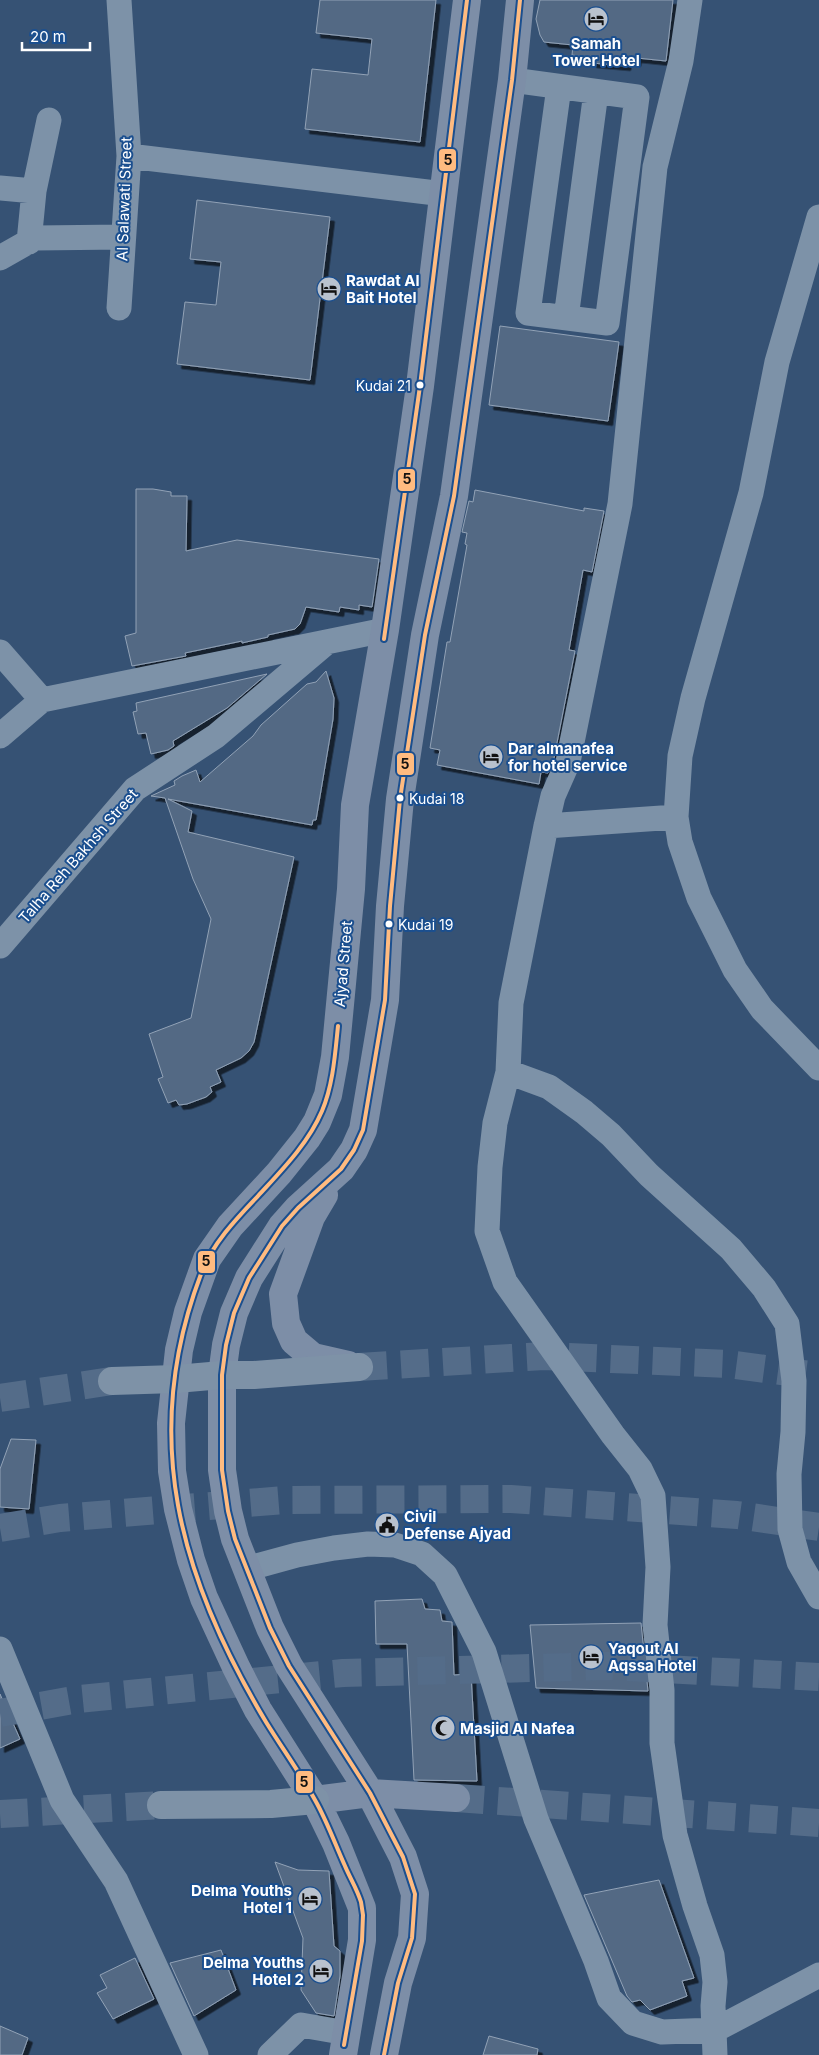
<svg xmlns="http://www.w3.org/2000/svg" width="819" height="2055" font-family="Inter,sans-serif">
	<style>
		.building { fill: #526984; stroke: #92a2b6; filter: url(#shadow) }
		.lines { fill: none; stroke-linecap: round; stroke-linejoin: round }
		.primary-tunnel { stroke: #546c89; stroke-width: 28; stroke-dasharray: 28 14; stroke-linecap: butt }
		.motorway-tunnel { stroke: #546c89; stroke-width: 28; stroke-dasharray: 28 14; stroke-linecap: butt }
		.minor { stroke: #7d92a8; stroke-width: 25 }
		.primary { stroke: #7d8ea7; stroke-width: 28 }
		.motorway { stroke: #7e92a7; stroke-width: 28 }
		.bus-1-casing { stroke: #1b4f8f; stroke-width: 8 }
		.bus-1 { stroke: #ffbb80; stroke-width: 4 }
		.bus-dot { fill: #fff; stroke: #1b4f8f; stroke-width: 2 }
		.labels { text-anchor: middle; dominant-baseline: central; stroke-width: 4; stroke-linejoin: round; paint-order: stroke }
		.bus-label { font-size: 14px; fill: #fff; stroke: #1b4f8f; text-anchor: start }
		.poi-label { font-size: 15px; font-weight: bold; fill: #fff; stroke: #1b4f8f; text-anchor: start }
		.street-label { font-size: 15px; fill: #fff; stroke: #1b4f8f }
		.line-badge { stroke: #1b4f8f; stroke-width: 2 }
		.pale-badge-label { font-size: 14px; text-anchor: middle; font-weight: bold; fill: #111 }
	</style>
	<defs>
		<filter id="shadow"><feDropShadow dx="4.5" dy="4.5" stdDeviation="0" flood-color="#0009"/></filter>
	</defs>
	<rect width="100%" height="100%" fill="#365274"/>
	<!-- building -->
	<path class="building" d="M320,0H436L420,142L305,129L312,69L368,75L372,39L316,33Z
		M540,0H673L666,61L637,58L636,62L627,61L626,66L592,63L593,58L572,55L573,45L544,42L540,35L536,19Z
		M197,200L330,217L310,380L177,364L185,302L216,305L221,262L190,259Z
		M500,326L619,342L608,421L489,405Z
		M136,489H153L171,492V496H187L186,551L237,540L379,559L372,607L359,605V610L340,607L339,612L306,607L300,624L295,629L268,635V637L242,643V641L185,653L186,656L132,666L125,636L136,633Z
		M475,490L584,511V508L604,511L592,572L583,570L569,650L575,651L554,758L548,773L541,772L539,784L437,765L440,750L430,748L447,642H450L467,545L465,544L467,533L462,532L469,501L473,502Z
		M326,671L334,698L333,719L316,820H313L312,825L168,799L192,811L188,832L294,857L254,1042L249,1051L241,1058L216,1070L221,1082L210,1087L212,1092L206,1097L187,1104L179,1105L176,1100L168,1103L158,1079L163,1077L149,1034L191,1018L211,919L193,879L165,798L151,796L175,785L174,781L182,776L196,770L200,782L253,736L261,725L307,684L316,682Z
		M267,674L227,708L173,741L174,746L168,750L151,754L146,733L138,734L133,712L137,711L136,703Z
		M11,1439L36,1440L29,1509L0,1507V1469Z
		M422,1599L425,1609L440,1610L442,1621L452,1622L454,1675L471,1674L477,1781L414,1780L407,1644H376L375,1601Z
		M641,1623L648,1691L536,1688L530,1625Z
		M0,1694L20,1739L0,1748Z
		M275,1862L298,1870L329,1871L334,1946L340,1951V1976L334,2016L316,2013L301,1990L303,1938Z
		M659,1880L694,1978L682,1981L687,1996L650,2010L640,2000L632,2002L627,1996L584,1895Z
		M221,1950L236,1990L194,2016L170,1963Z
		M135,1958L154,1999L113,2019L97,1993L107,1988L100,1975Z
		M0,2026L28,2038L22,2055H0Z
		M489,2036L538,2049L537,2055H483Z"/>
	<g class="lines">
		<!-- primary-tunnel -->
		<path class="primary-tunnel" d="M359,1367L544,1356L728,1364L819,1376
			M456,1798L819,1823"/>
		<!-- motorway-tunnel -->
		<path class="motorway-tunnel" d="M0,1398L112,1381
			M0,1528L60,1518L285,1500L511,1499L737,1515L819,1527
			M0,1713L79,1699L343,1673L608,1666L819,1677
			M0,1814L161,1805"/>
		<!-- minor -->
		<path class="minor" d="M119,0L129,156L119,308
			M690,0L681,61L655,167L620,504L568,762L553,796L546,826L511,1003L508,1072L495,1123L490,1167L487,1231L505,1282L613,1435L640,1469L653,1496L658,1567L655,1625L662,1690V1743L675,1835L695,1906L712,1955L715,1982L713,2006L715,2055
			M512,80L637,97L607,323L528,313L559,87
			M129,156L444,194
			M0,188L34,191
			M819,217L777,362L751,493L693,698L680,756L676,817L680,842L699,898L735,970L762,1009L819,1068
			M29,242L34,191L49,120
			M0,258L35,238L123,237
			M566,318L596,92
			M0,652L42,700
			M0,736L42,700L385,630
			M546,826L676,817
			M0,946L135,789L216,736L326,643
			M508,1072L549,1087L584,1112L611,1135L649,1175L731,1249L764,1288L787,1324L794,1381L793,1432L789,1474L790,1529L799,1562L819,1597
			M246,1569L297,1555L334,1548L368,1544L395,1545L422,1554L445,1575L484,1652L536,1819L596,1961L609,1998L633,2023L662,2032L715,2030L819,1975
			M0,1649L62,1800L116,1881L196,2055
			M270,2055L301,2025L347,2033"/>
		<!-- primary -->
		<path class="primary" d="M324,1195L311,1217L283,1294L286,1323L294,1341L313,1357L348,1365
			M315,1800L370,1793L456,1798
			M343,2055L362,1940V1908L336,1843L315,1800L258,1710L236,1667L204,1598L191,1560L178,1509L172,1471L171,1423L179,1350L188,1312L207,1259L230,1226L279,1173L307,1138L317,1122L328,1095L335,1057L351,889L355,805L385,630L420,386L467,0
			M384,2055L398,1983L412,1938L415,1894L403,1857L370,1793L289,1666L270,1628L235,1539L228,1511L222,1470V1375L226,1345L234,1313L249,1278L282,1226L298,1208L341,1169L354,1150L363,1130L385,1000L390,906L400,799L425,635L454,496L512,80L520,0"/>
		<!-- motorway -->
		<path class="motorway" d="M112,1381L176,1379L222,1375H254L359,1367
			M161,1805L271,1804L315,1800"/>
		<defs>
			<path id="bus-1" d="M384,639L420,386L467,0
				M338,1026C335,1055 333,1085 322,1111C308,1144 281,1171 258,1196C236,1219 212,1244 201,1274C139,1437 180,1578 266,1722C282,1748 300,1773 315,1800C327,1821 335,1844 345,1866C350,1878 357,1889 361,1902L363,1915L362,1941L344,2045
				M384,2055L398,1983L412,1938L415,1894L403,1857L370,1793L289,1666L270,1628L235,1539L228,1511L222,1470V1375L226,1345L234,1313L249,1278L282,1226L298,1208L341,1169L354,1150L363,1130L385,1000L390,906L400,799L425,635L454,496L512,80L520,0"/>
		</defs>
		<!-- bus-1 casing -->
		<use href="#bus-1" class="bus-1-casing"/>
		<!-- bus-1 -->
		<use href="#bus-1" class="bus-1"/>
	</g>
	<!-- icons -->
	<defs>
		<symbol id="hotel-disc" viewBox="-11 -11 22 22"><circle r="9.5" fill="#b9c2ce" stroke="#1b4f8f"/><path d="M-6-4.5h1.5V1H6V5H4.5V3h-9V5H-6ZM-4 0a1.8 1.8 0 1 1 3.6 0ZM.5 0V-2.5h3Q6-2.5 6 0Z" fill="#111"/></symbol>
		<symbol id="civic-disc" viewBox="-11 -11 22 22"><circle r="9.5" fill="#b9c2ce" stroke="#1b4f8f"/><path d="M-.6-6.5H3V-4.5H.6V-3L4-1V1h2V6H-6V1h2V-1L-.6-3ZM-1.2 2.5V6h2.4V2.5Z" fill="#111"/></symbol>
		<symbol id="mosque-disc" viewBox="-11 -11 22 22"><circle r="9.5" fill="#b9c2ce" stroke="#1b4f8f"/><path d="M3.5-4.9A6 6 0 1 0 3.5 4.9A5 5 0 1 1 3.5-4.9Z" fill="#111"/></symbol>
	</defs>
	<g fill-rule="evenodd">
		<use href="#hotel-disc" x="582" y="5" width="28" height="28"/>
		<use href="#hotel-disc" x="315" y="275" width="28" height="28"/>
		<use href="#hotel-disc" x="477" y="743" width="28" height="28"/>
		<use href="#civic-disc" x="373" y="1511" width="28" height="28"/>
		<use href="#hotel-disc" x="577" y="1643" width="28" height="28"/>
		<use href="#mosque-disc" x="429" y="1714" width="28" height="28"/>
		<use href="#hotel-disc" x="296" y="1885" width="28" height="28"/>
		<use href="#hotel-disc" x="307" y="1957" width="28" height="28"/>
	</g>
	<!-- markers -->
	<g class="bus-dot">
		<circle cx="420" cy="385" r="4.5"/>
		<circle cx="400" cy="798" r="4.5"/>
		<circle cx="389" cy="924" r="4.5"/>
	</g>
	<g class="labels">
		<!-- bus labels -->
		<g class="bus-label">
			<text x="411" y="385" text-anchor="end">Kudai 21</text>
			<text x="409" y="798">Kudai 18</text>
			<text x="398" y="924">Kudai 19</text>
		</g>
		<!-- poi labels -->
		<g class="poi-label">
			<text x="596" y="43" text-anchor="middle">Samah<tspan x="596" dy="17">Tower Hotel</tspan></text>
			<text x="346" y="280">Rawdat Al<tspan x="346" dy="17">Bait Hotel</tspan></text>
			<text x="508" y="748">Dar almanafea<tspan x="508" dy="17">for hotel service</tspan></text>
			<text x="404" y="1516">Civil<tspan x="404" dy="17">Defense Ajyad</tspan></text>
			<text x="608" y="1648">Yaqout Al<tspan x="608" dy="17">Aqssa Hotel</tspan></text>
			<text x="460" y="1728">Masjid Al Nafea</text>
			<text x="292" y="1890" text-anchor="end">Delma Youths<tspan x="292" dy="17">Hotel 1</tspan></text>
			<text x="304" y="1962" text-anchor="end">Delma Youths<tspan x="304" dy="17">Hotel 2</tspan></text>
		</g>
		<!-- street labels -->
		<g class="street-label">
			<text transform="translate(124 199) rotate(-88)">Al Salawati Street</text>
			<text transform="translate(78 856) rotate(-49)">Talha Reh Bakhsh Street</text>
			<text transform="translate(343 964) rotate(-85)">Ajyad Street</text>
		</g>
	</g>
	<g class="line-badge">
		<rect x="438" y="148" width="19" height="24" rx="5" fill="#ffbb80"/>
		<rect x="397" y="468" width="19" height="24" rx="5" fill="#ffbb80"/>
		<rect x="396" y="752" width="19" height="24" rx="5" fill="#ffbb80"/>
		<rect x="197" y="1250" width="19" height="24" rx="5" fill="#ffbb80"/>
		<rect x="295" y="1770" width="19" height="24" rx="5" fill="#ffbb80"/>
	</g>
	<g class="pale-badge-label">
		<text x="448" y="165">5</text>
		<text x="407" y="484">5</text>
		<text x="405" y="769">5</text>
		<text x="206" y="1266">5</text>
		<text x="304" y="1787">5</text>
	</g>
	<!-- scale -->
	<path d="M22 42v8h68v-8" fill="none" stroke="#ffffff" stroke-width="2.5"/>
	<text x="30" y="42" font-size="15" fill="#ffffff" stroke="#1b4f8f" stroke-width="4" paint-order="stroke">20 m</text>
</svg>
